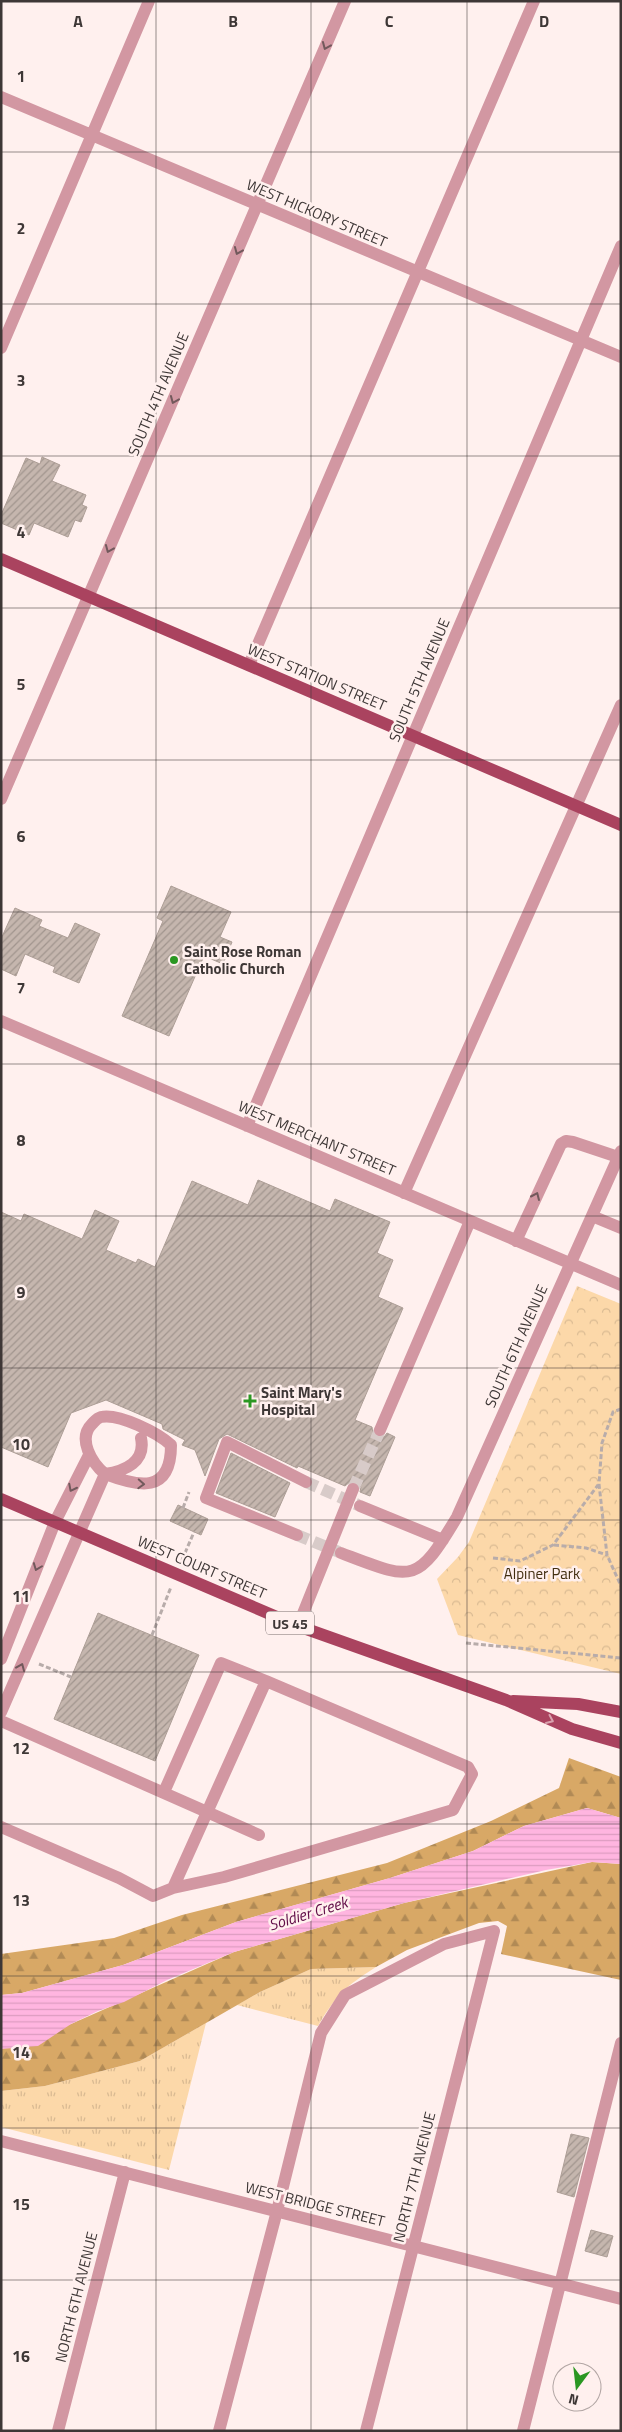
<svg xmlns="http://www.w3.org/2000/svg" width="622" height="2432" font-family="'Titillium Web',sans-serif">
	<style>
		.grass { fill: url(#grass-tufts) }
		.forest { fill: url(#forest-firs) }
		.park { fill: url(#park-crowns) }
		.pitch { fill: #fcd8a9 }
		.water { fill: url(#water-rules) }
		.building { fill: url(#building-hatch); stroke: #ad9e96 }
		.lines { fill: none; stroke-linecap: round; stroke-linejoin: round }
		.minor-tunnel { stroke: #d8cbc9; stroke-width: 12; stroke-dasharray: 12 6; stroke-linecap: butt }
		.path { stroke: #b8acaa; stroke-width: 3; stroke-dasharray: 5 2.5; stroke-linecap: butt }
		.minor { stroke: #d297a2; stroke-width: 12 }
		.major { stroke: #aa435f; stroke-width: 12 }
		.oneway { stroke: #72595c }
		.oneway2 { stroke: #d9a2ae }
		.grid { fill: none; stroke: #3e3736; stroke-width: 1; stroke-opacity: 0.55 }
		.poi-dot { fill: #2a9722; stroke: #fff0ee; stroke-width: 2 }
		.labels { text-anchor: middle; dominant-baseline: central; stroke-width: 5; stroke-linejoin: round; paint-order: stroke }
		.shield { fill: #fff0ee; stroke: #786e6d; stroke-width: 1 }
		.shield-label { font-size: 14px; font-weight: bold; fill: #3e3736 }
		.street-label { font-size: 15px; fill: #3e3736; stroke: #fff0ee }
		.poi-label { font-size: 15px; font-weight: bold; fill: #3e3736; stroke: #fff0ee; text-anchor: start }
		.park-label { font-size: 15px; fill: #422e10; stroke: #fff0ee }
		.water-label { font-size: 16px; font-style: italic; fill: #620e48; stroke: #fff0ee }
		.grid-label { font-size: 16px; text-anchor: middle; font-weight: bold; fill: #3e3736; stroke: #fff0ee; stroke-width: 5; stroke-linejoin: round; paint-order: stroke }
	</style>
	<defs>
		<pattern id="grass-tufts" width="24" height="20" patternUnits="userSpaceOnUse" patternTransform="scale(1.25)"><rect width="24" height="20" fill="#fcd8a9"/><path d="M3 7l-1-3M5 7V3M7 7l1-3M15 17l-1-3M17 17v-4M19 17l1-3" fill="none" stroke="#d9ba92"/></pattern>
		<pattern id="forest-firs" width="22" height="20" patternUnits="userSpaceOnUse" patternTransform="scale(1.25)"><rect width="22" height="20" fill="#d8a866"/><path d="M5 1l3.5 6h-7zM16 11l3.5 6h-7z" fill="#b18a55"/></pattern>
		<pattern id="park-crowns" width="20" height="18" patternUnits="userSpaceOnUse" patternTransform="scale(1.25)"><rect width="20" height="18" fill="#fcd8a9"/><path d="M2 6a3 3 0 1 1 6 0M12 15a3 3 0 1 1 6 0" fill="none" stroke="#d9ba92"/></pattern>
		<pattern id="water-rules" width="6" height="5" patternUnits="userSpaceOnUse" patternTransform="scale(1.25)"><rect width="6" height="5" fill="#ffb5e0"/><path d="M0 2.5h6" fill="none" stroke="#dc9cc1"/></pattern>
		<pattern id="building-hatch" width="6" height="6" patternUnits="userSpaceOnUse" patternTransform="scale(1.25)"><rect width="6" height="6" fill="#c5b6ae"/><path d="M-1 1l2-2M0 6l6-6M5 7l2-2" fill="none" stroke="#a1958e"/></pattern>
	</defs>
	<rect width="100%" height="100%" fill="#fff0ee"/>
	<!-- grass -->
	<path class="grass" d="M376,1967C346,1986 336,1995 318,2026L237,2005L260,1992L311,1969Z
		M206,2023L169,2170L1,2127V2091L45,2086L140,2061Z"/>
	<!-- forest -->
	<path class="forest" d="M569,1758L621,1777V1818L587,1808L524,1826L473,1851L390,1878L236,1922L123,1965L22,1993L1,1995V1954L114,1938L182,1915L387,1863L491,1821L559,1788Z
		M592,1862L621,1864V1980L501,1954L507,1926L498,1921L479,1923L407,1950L376,1967L311,1969L260,1992L140,2061L45,2086L1,2091V2049L71,2024L234,1952L404,1903Z"/>
	<!-- park -->
	<path class="park" d="M577,1286L621,1304V1674L458,1635L437,1579L458,1557L469,1542Z"/>
	<!-- pitch -->
	<path class="pitch" d="M621,1435V1532L615,1485Z"/>
	<!-- water -->
	<path class="water" d="M587,1808L621,1818V1864L592,1862L546,1870L404,1903L234,1952L167,1980L124,2002L98,2011L71,2024L38,2046L1,2049V1995L22,1993L123,1965L236,1922L390,1878L473,1851L524,1826Z"/>
	<!-- building -->
	<path class="building" d="M42,457L60,465L52,481L86,495L82,505L87,507L81,522L75,520L68,537L34,523L29,535L1,523V515L26,458L40,464Z
		M171,886L231,912L220,937L232,942L223,964L204,956L169,1036L122,1016L163,921L157,918Z
		M15,908L42,920L39,926L68,938L75,923L100,934L79,983L53,972L55,967L25,954L16,976L1,969V939Z
		M258,1180L330,1211L335,1199L390,1222L377,1253L393,1260L378,1297L403,1308L355,1420L372,1427L373,1434L377,1438L384,1437L387,1433L395,1437L370,1496L360,1492L361,1487L356,1482L351,1481L345,1486L298,1466L297,1468L227,1434L219,1439L205,1476L195,1450L182,1445L185,1440L163,1429L162,1424L106,1400L71,1413L48,1467L1,1447V1212L21,1221L24,1214L82,1239L95,1210L119,1221L106,1250L136,1263L138,1259L155,1267L192,1181L248,1205Z
		M231,1453L290,1483L275,1517L216,1493Z
		M178,1505L208,1519L201,1535L170,1521Z
		M98,1613L199,1655L155,1761L54,1719Z
		M571,2134L589,2138L574,2197L557,2192Z
		M591,2230L613,2236L607,2257L585,2251Z"/>
	<g class="lines">
		<!-- minor-tunnel -->
		<path class="minor-tunnel" d="M306,1482L358,1505
			M353,1489L380,1430
			M297,1535L339,1552"/>
		<!-- path -->
		<path class="path" d="M621,1409L613,1412L602,1443L599,1484L607,1555L621,1586
			M183,1508L189,1492
			M554,1545L586,1548L607,1555
			M493,1558L520,1561L553,1545L598,1485
			M182,1560L194,1532
			M152,1635L171,1587
			M466,1643L621,1658
			M39,1664L71,1677"/>
		<!-- minor -->
		<path class="minor" d="M1,97L621,357
			M1,348L149,1
			M249,665L534,1
			M1,799L345,1
			M1,1021L621,1285
			M247,1126L621,246
			M404,1193L621,705
			M592,1216L621,1228
			M516,1241L561,1144L566,1141L573,1142L618,1157
			M380,1430L470,1221
			M360,1506L443,1540
			M297,1535L206,1498L227,1442L306,1482
			M341,1553C412,1580 416,1586 457,1517L621,1151
			M298,1626L353,1489
			M1,1659L55,1522L89,1455
			M1,1712L105,1474C139,1487 171,1494 171,1445C158,1433 119,1413 101,1417C97,1418 95,1421 92,1424C77,1439 92,1463 105,1474C125,1471 146,1462 141,1438
			M1,1721L259,1835
			M164,1792L221,1663L266,1681
			M1,1827L119,1878L153,1896L173,1888L224,1877L453,1810L472,1774L468,1767L266,1681L173,1888
			M1,2141L621,2299
			M58,2431L125,2172
			M219,2431L277,2211L321,2033L345,1995L444,1944L494,1931L366,2431
			M523,2431L621,2043"/>
		<!-- major -->
		<path class="major" d="M1,559L621,825
			M1,1499L298,1626L506,1700L572,1729L621,1743
			M513,1701L578,1704L621,1712"/>
	</g>
	<!-- one-way arrows -->
	<defs><path id="oneway-chevron" d="M-2-3.5L2.5 0L-2 3.5" fill="none" stroke-width="1.6" stroke-linecap="round" stroke-linejoin="round" transform="scale(1.25)"/></defs>
	<g class="oneway">
		<use href="#oneway-chevron" transform="translate(326 46) rotate(113)"/>
		<use href="#oneway-chevron" transform="translate(238 251) rotate(113)"/>
		<use href="#oneway-chevron" transform="translate(174 400) rotate(113)"/>
		<use href="#oneway-chevron" transform="translate(109 549) rotate(113)"/>
		<use href="#oneway-chevron" transform="translate(536 1196) rotate(-66)"/>
		<use href="#oneway-chevron" transform="translate(141 1484) rotate(3)"/>
		<use href="#oneway-chevron" transform="translate(72 1488) rotate(117)"/>
		<use href="#oneway-chevron" transform="translate(37 1567) rotate(111)"/>
		<use href="#oneway-chevron" transform="translate(21 1667) rotate(-67)"/>
	</g>
	<use class="oneway2" href="#oneway-chevron" transform="translate(550 1720) rotate(24)"/>
	<!-- grid -->
	<path class="grid" d="M156,1V2431M311,1V2431M467,1V2431M1,152H621M1,304H621M1,456H621M1,608H621M1,760H621M1,912H621M1,1064H621M1,1216H621M1,1368H621M1,1520H621M1,1672H621M1,1824H621M1,1976H621M1,2128H621M1,2280H621"/>
	<!-- markers -->
	<g class="poi-dot">
		<circle cx="174" cy="960" r="5"/>
		<path d="M247.5 1393.5h5v5h5v5h-5v5h-5v-5h-5v-5h5z"/>
	</g>
	<g class="labels">
		<!-- shield labels -->
		<rect class="shield" x="266" y="1611.5" width="48" height="23" rx="4"/>
		<g class="shield-label">
			<text x="290" y="1623">US 45</text>
		</g>
		<!-- street labels -->
		<g class="street-label">
			<text transform="translate(317 213) rotate(23)">WEST HICKORY STREET</text>
			<text transform="translate(158 394) rotate(-67)">SOUTH 4TH AVENUE</text>
			<text transform="translate(317 677) rotate(23)">WEST STATION STREET</text>
			<text transform="translate(419 680) rotate(-67)">SOUTH 5TH AVENUE</text>
			<text transform="translate(317 1138) rotate(23)">WEST MERCHANT STREET</text>
			<text transform="translate(516 1346) rotate(-66)">SOUTH 6TH AVENUE</text>
			<text transform="translate(202 1567) rotate(23)">WEST COURT STREET</text>
			<text transform="translate(414 2177) rotate(-76)">NORTH 7TH AVENUE</text>
			<text transform="translate(315 2204) rotate(14)">WEST BRIDGE STREET</text>
			<text transform="translate(76 2297) rotate(-76)">NORTH 6TH AVENUE</text>
		</g>
		<!-- poi labels -->
		<g class="poi-label">
			<text x="184" y="951">Saint Rose Roman<tspan x="184" dy="17">Catholic Church</tspan></text>
			<text x="261" y="1392">Saint Mary's<tspan x="261" dy="17">Hospital</tspan></text>
		</g>
		<!-- park labels -->
		<g class="park-label">
			<text x="542" y="1573">Alpiner Park</text>
		</g>
		<!-- water labels -->
		<g class="water-label">
			<text transform="translate(308 1913) rotate(-17)">Soldier Creek</text>
		</g>
	</g>
	<g class="grid-label">
		<text x="78" y="27">A</text>
		<text x="233" y="27">B</text>
		<text x="389" y="27">C</text>
		<text x="544" y="27">D</text>
		<text x="21" y="82">1</text>
		<text x="21" y="234">2</text>
		<text x="21" y="386">3</text>
		<text x="21" y="538">4</text>
		<text x="21" y="690">5</text>
		<text x="21" y="842">6</text>
		<text x="21" y="994">7</text>
		<text x="21" y="1146">8</text>
		<text x="21" y="1298">9</text>
		<text x="21" y="1450">10</text>
		<text x="21" y="1602">11</text>
		<text x="21" y="1754">12</text>
		<text x="21" y="1906">13</text>
		<text x="21" y="2058">14</text>
		<text x="21" y="2210">15</text>
		<text x="21" y="2362">16</text>
	</g>
	<!-- border -->
	<rect width="622" height="2432" fill="none" stroke="#3e3736" stroke-width="5"/>
	<!-- north arrow -->
	<g transform="translate(577 2387) rotate(195)"><circle r="24" fill="#fff0ee" stroke="#b2a6a4"/>
	<path d="M0-4L9 19L0 12L-9 19Z" fill="#2a9722"/>
	<text y="-8" font-size="14" font-weight="bold" text-anchor="middle" fill="#3e3736">N</text>
	</g>
</svg>
